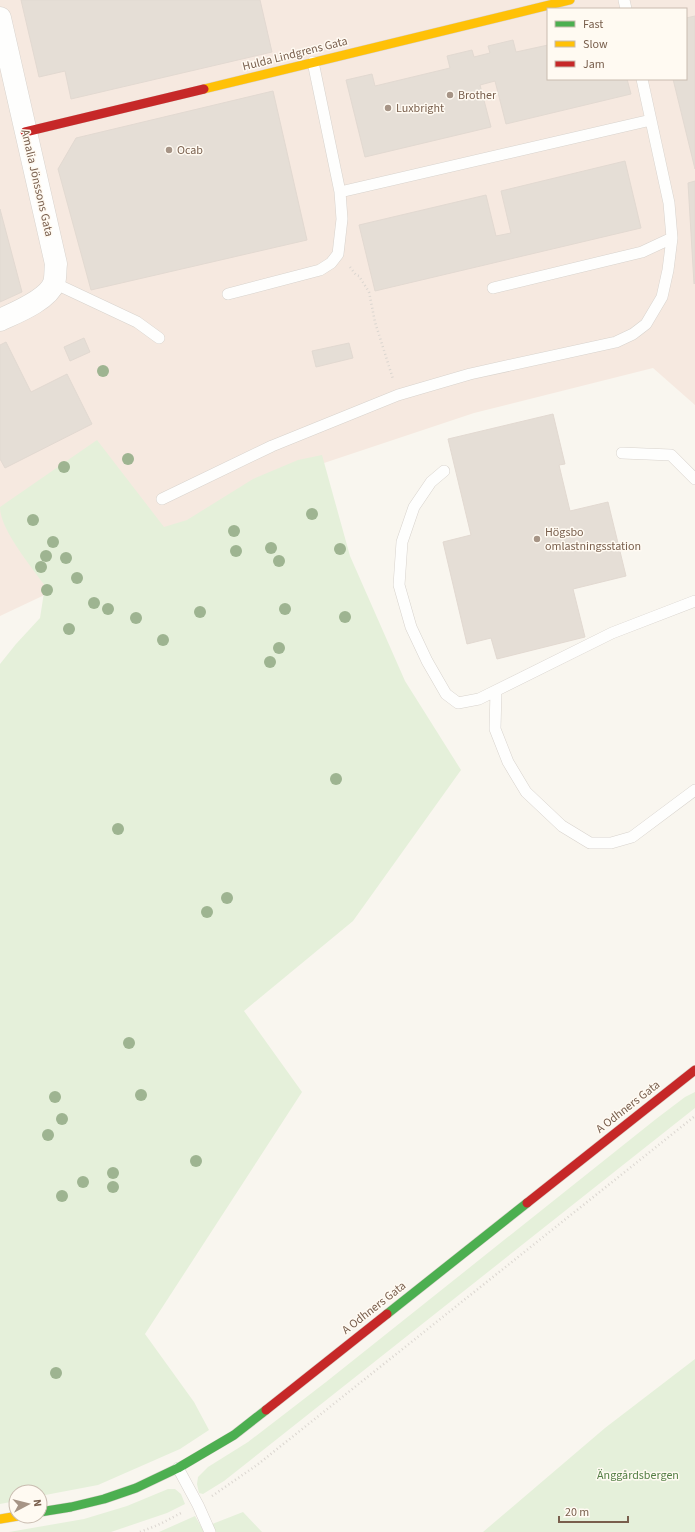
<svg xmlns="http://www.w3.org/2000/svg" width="695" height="1532" font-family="'Source Sans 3',sans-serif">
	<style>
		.commercial { fill: #f6e9e0; fill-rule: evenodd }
		.green { fill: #e5f0da }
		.building { fill: #e5ded6; stroke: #e2d9d1 }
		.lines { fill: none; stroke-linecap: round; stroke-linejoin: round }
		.lane-casing { stroke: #d8d3cd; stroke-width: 12 }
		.street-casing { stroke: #d8d3cd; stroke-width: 23 }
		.fast-casing { stroke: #dad3cc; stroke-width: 10 }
		.slow-casing { stroke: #dad3cc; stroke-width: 10 }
		.jam-casing { stroke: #dad3cc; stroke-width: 10 }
		.path { stroke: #dbd6d0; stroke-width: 2.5; stroke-dasharray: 1 3; stroke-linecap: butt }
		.lane { stroke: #fefefd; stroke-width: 11 }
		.street { stroke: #fefefd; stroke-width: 22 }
		.fast { stroke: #4caf50; stroke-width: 9 }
		.slow { stroke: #ffc107; stroke-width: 9 }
		.jam { stroke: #c62828; stroke-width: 9 }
		.tree { fill: #9eb491 }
		.poi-dot { fill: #a69486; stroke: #fffaf2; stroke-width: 1.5 }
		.labels { text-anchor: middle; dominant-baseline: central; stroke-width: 3; stroke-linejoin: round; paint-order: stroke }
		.street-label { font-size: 12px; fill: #795f4d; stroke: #fffaf2 }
		.poi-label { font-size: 12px; fill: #795f4d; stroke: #fffaf2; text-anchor: start }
		.park-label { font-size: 12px; fill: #537e44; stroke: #fffaf2 }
	</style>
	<rect width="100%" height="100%" fill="#f9f6ef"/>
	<!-- commercial -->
	<path class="commercial" d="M0,0H695V405L653,368L474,413L324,463L0,616ZM548,9H686V79H548Z"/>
	<!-- green -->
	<path class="green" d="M97,440L164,527L187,520L253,479L298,460L322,455L350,556L405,681L461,770L353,921L244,1011L302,1092L145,1334L194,1402L209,1430L180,1449L98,1485L40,1496V1492H16V1501L0,1504V664L16,644L40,618L45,586C32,567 0,530 0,507Z
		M695,1092V1108L224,1481L203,1494L199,1493L197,1484L198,1477L208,1467L248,1442L326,1382L656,1119L685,1097Z
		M695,1359V1532H483L605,1428Z
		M168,1489H175L181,1494L185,1504L167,1513L111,1532H9L84,1519L127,1506Z
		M243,1512L262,1532H159L195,1516L202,1528Z"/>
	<!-- building -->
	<path class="building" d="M21,0H260L272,52L71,99L65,71L39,77Z
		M695,16V169L673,79H686V18Z
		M513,40L516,52L548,45V79H627L631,94L506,124L495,81L480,85L491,127L365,157L346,80L372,74L375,86L450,68L447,56L472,50L474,57L490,53L488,46Z
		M273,91L307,240L91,290L58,169L76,138Z
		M625,161L641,228L375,291L359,225L486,195L496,236L511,233L501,191Z
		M695,181V283L694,284L688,183Z
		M0,209L22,292L0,302Z
		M84,338L90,352L70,361L64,347Z
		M6,342L31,392L67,374L92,424L5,468L0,459V345Z
		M349,343L353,358L316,367L312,351Z
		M553,414L565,464L559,465L570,511L608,502L626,576L573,589L585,637L497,659L491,638L467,644L443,542L471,535L448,439Z"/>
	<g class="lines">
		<defs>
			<path id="lane" d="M624,0L626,9
				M340,192L651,120
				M54,283L137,322L159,338
				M493,288L642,252L672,238
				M228,294L320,270L331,263L338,254L342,219L340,192L313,62
				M622,453L671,455L695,479
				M444,471L431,482L414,507L402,542L399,585L411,627L427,661L446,694L458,703L479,699L612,633L695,601
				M162,499L272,446L398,395L470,374L616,342L633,334L646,324L662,297L668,270L672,238L669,203L642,79
				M496,691L495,729L508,762L526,792L562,826L590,843H611L632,837L695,790
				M178,1468L198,1505L210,1532"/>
			<path id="street" d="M0,18L56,264C55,270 56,277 54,283C48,300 15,313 0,320"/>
			<path id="fast" d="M387,1314L527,1203
				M40,1512L71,1507L104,1499L136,1488L178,1468L234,1435L266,1410"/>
			<path id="slow" d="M204,89L570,0
				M0,1519L18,1516"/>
			<path id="jam" d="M25,132L204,89
				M527,1203L695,1070
				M266,1410L387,1314"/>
		</defs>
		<!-- lane casing -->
		<use href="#lane" class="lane-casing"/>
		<!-- street casing -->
		<use href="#street" class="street-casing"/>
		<!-- fast casing -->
		<use href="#fast" class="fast-casing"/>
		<!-- slow casing -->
		<use href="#slow" class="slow-casing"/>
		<!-- jam casing -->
		<use href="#jam" class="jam-casing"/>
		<!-- path -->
		<path class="path" d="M350,267L356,275L359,276L369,292L375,322L393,379
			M212,1496L257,1465L695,1116
			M140,1532L158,1525L183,1512"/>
		<!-- lane -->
		<use href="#lane" class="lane"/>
		<!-- street -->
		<use href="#street" class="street"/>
		<!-- fast -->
		<use href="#fast" class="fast"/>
		<!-- slow -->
		<use href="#slow" class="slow"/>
		<!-- jam -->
		<use href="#jam" class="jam"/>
	</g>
	<!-- trees -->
	<g class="tree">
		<circle cx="103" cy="371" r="6"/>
		<circle cx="128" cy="459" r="6"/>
		<circle cx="64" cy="467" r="6"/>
		<circle cx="312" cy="514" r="6"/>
		<circle cx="33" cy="520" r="6"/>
		<circle cx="234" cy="531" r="6"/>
		<circle cx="53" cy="542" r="6"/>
		<circle cx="271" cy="548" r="6"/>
		<circle cx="340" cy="549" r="6"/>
		<circle cx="236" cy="551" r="6"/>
		<circle cx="46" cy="556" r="6"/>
		<circle cx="66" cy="558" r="6"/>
		<circle cx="279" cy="561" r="6"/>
		<circle cx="41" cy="567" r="6"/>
		<circle cx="77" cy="578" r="6"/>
		<circle cx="47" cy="590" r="6"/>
		<circle cx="94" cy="603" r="6"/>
		<circle cx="108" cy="609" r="6"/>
		<circle cx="285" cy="609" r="6"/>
		<circle cx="200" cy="612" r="6"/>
		<circle cx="345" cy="617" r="6"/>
		<circle cx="136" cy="618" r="6"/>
		<circle cx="69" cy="629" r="6"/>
		<circle cx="163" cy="640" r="6"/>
		<circle cx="279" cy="648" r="6"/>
		<circle cx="270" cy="662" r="6"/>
		<circle cx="336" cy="779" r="6"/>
		<circle cx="118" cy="829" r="6"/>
		<circle cx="227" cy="898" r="6"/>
		<circle cx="207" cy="912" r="6"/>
		<circle cx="129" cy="1043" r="6"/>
		<circle cx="141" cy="1095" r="6"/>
		<circle cx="55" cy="1097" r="6"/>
		<circle cx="62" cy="1119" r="6"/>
		<circle cx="48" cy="1135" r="6"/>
		<circle cx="196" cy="1161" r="6"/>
		<circle cx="113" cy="1173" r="6"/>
		<circle cx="83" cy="1182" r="6"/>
		<circle cx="113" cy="1187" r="6"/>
		<circle cx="62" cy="1196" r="6"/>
		<circle cx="56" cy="1373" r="6"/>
	</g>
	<!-- markers -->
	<g class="poi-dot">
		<circle cx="450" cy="95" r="4"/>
		<circle cx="388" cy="108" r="4"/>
		<circle cx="169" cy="150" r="4"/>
		<circle cx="537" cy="539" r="4"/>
	</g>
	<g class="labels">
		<!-- street labels -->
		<g class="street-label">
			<text transform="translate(295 54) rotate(-14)">Hulda Lindgrens Gata</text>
			<text transform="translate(37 183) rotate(77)">Amalia Jönssons Gata</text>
			<text transform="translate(628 1107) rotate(-38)">A Odhners Gata</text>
			<text transform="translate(374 1308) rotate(-38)">A Odhners Gata</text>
		</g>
		<!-- poi labels -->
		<g class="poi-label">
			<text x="458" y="95">Brother</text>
			<text x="396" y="108">Luxbright</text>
			<text x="177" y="150">Ocab</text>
			<text x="545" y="532">Högsbo<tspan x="545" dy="14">omlastningsstation</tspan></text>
		</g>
		<!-- park labels -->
		<g class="park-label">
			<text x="638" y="1475">Änggårdsbergen</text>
		</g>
	</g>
	<!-- legend -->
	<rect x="547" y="8" width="140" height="72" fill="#fffaf2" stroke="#c9bcb0"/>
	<rect x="555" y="21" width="20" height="6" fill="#4caf50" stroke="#c9bcb0"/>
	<text x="583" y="28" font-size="12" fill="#795f4d">Fast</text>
	<rect x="555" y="41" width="20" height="6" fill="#ffc107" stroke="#c9bcb0"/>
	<text x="583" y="48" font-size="12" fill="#795f4d">Slow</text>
	<rect x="555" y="61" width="20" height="6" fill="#c62828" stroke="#c9bcb0"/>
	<text x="583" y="68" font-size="12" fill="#795f4d">Jam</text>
	<!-- north arrow -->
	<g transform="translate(28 1504) rotate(83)"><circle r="19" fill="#fffaf2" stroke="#c9bcb0"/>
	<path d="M0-3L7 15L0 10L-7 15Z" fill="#a69486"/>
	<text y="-6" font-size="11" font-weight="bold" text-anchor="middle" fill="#795f4d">N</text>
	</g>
	<!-- scale -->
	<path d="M559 1516v6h69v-6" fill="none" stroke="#795f4d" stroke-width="2"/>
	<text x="565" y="1516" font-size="12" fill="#795f4d" stroke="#fffaf2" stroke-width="3" paint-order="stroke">20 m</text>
</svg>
